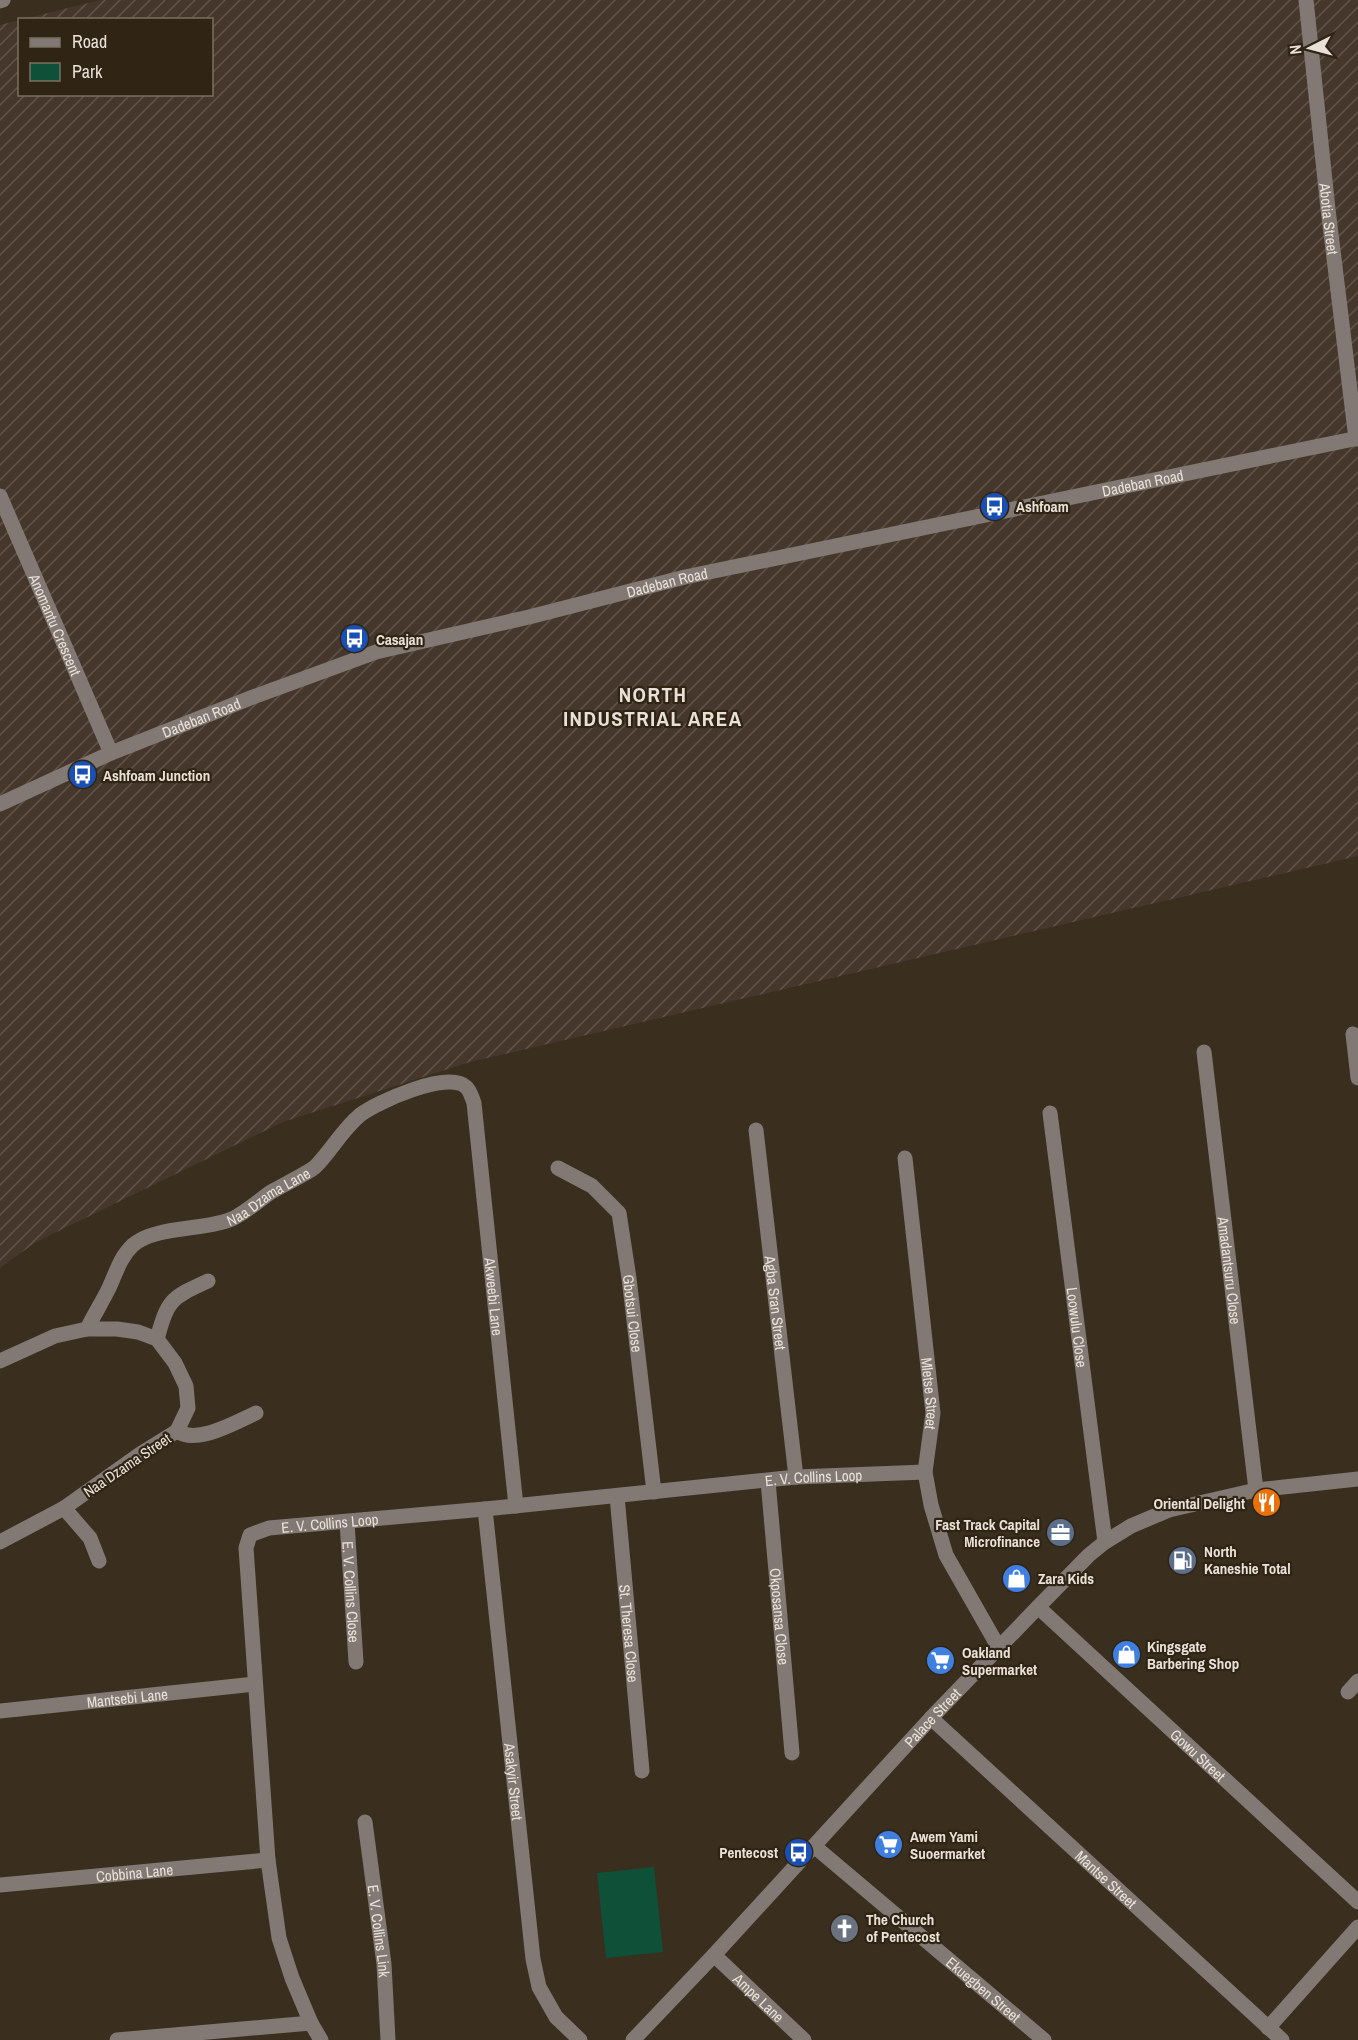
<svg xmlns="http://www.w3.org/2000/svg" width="1358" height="2040" font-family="'Archivo Narrow',sans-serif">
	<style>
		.industrial { fill: url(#industrial-furrows) }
		.green { fill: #0f5039 }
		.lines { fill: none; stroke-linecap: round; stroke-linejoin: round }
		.minor { stroke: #827974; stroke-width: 15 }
		.labels { text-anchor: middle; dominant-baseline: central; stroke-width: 4.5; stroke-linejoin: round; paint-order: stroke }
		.street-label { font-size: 15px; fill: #e9e1d7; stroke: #302415 }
		.poi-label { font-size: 15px; font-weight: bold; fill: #e9e1d7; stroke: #302415; text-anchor: start }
		.district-label { font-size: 21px; font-weight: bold; letter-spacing: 1.5px; fill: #e9e1d7; stroke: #302415 }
	</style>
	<defs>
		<pattern id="industrial-furrows" width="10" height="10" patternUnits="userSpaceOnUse" patternTransform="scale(1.5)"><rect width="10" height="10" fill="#46372c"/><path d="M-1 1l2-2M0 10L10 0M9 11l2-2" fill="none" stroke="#61544a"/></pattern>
	</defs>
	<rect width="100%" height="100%" fill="#3a2e1e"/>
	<!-- industrial -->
	<path class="industrial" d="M101,0H1358V856L470,1062L283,1122L36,1242L0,1268V25L19,20L20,94H212V20L23,19Z"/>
	<!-- green -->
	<path class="green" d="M654,1867L663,1952L606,1958L597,1873Z"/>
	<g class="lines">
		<!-- minor -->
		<g class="minor">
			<path id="s1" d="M1306,0L1328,209L1356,439"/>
			<path d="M0,1L3,0"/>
			<path id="s2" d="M0,496L111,753"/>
			<path id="s3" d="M0,804L111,753L253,697L376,652L529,617L685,577L1358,438"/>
			<path d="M1353,1034L1358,1078"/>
			<path id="s4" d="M1204,1052L1256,1490"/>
			<path id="s5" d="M1050,1113L1105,1542"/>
			<path id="s6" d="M756,1130L796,1477"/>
			<path id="s7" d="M905,1158L933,1413L925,1472L931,1505L946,1555L999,1648"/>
			<path id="s8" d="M558,1168L592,1186L619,1213L629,1278L654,1492"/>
			<path id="s9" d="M87,1329C94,1315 102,1302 109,1288C116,1273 120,1257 133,1245C156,1225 207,1231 234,1218C249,1210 258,1201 271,1192C283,1185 306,1174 315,1167C331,1151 342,1130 360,1115C377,1102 448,1070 466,1087C470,1090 472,1098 474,1103L516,1506"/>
			<path d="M157,1339C168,1299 171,1298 208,1281"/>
			<path d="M0,1361L55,1336L87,1329H117L138,1332L157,1339L175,1363L186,1386L188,1408L177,1431L140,1454L64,1508L0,1542"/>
			<path d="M177,1431C197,1445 236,1422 256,1413"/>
			<path id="s10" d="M768,1481L792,1753"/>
			<path id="s11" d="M617,1496L642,1771"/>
			<path d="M64,1508L90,1538L99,1561"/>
			<path id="s12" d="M485,1509L533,1959L539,1987L556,2017L580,2040"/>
			<path id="s13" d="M347,1522L356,1662"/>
			<path id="s14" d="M1038,1607L1358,1902"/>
			<path d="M1348,1692L1358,1681"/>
			<path id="s15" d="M0,1711L255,1684"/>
			<path id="s16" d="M931,1718L1282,2040"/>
			<path id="s17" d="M365,1822L384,1964L388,2040"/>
			<path id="s18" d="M814,1846L1044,2040"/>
			<path id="s19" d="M0,1885L268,1860"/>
			<path id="s20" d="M714,1955L804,2040"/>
			<path d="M1268,2028L1358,1927"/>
			<path d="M117,2040L311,2023"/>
			<path id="s21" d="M321,2040L311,2023L292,1978L279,1938L268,1860L246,1548L250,1535L269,1528L485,1509L796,1477L925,1472"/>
			<path id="s22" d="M633,2040L714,1955L931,1718L1038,1607L1089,1555L1105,1542L1131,1526L1169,1510L1256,1490L1358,1479"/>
		</g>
	</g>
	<!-- icons -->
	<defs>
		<symbol id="bus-disc" viewBox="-11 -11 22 22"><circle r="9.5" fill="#1a4fb4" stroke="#302415"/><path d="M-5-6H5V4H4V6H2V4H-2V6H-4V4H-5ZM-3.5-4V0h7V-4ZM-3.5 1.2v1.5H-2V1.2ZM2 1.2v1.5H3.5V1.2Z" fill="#fff"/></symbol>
		<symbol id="restaurant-disc" viewBox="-11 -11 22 22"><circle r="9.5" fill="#e8710a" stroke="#302415"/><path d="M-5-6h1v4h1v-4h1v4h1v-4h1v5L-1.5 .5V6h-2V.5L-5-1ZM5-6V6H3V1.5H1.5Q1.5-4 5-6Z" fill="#fff"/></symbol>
		<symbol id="office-disc" viewBox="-11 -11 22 22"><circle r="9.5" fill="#5c6f8a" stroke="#302415"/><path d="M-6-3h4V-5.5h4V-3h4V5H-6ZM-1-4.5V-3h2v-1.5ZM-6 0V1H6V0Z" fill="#fff"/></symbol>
		<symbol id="fuel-disc" viewBox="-11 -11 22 22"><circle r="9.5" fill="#5c6f8a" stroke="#302415"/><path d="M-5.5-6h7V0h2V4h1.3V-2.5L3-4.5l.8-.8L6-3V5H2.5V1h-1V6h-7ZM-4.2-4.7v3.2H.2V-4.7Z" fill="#fff"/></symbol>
		<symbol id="shop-disc" viewBox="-11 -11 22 22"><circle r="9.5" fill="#3f7fe0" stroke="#302415"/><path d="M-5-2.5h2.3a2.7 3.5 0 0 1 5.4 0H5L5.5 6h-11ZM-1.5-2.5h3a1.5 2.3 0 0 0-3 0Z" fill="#fff"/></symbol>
		<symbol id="supermarket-disc" viewBox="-11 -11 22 22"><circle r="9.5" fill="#3f7fe0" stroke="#302415"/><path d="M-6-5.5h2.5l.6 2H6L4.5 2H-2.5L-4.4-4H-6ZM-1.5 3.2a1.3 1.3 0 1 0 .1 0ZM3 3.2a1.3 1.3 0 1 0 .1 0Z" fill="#fff"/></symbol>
		<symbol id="church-disc" viewBox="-11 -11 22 22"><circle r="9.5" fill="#6b7280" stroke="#302415"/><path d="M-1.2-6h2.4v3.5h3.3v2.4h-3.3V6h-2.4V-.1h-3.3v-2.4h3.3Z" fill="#fff"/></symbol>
	</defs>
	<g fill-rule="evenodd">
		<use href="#bus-disc" x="978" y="490" width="33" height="33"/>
		<use href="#bus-disc" x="338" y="622" width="33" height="33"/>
		<use href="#bus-disc" x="66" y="758" width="33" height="33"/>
		<use href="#restaurant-disc" x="1250" y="1486" width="33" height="33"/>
		<use href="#office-disc" x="1044" y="1516" width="33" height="33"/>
		<use href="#fuel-disc" x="1166" y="1544" width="33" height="33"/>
		<use href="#shop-disc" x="1000" y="1562" width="33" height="33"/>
		<use href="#shop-disc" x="1110" y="1638" width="33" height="33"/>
		<use href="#supermarket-disc" x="924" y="1644" width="33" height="33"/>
		<use href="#supermarket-disc" x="872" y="1828" width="33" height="33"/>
		<use href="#bus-disc" x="782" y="1836" width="33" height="33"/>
		<use href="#church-disc" x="828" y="1912" width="33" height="33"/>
	</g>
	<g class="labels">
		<!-- street labels -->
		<g class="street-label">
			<text stroke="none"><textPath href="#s1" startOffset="220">Abotia Street</textPath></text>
			<text stroke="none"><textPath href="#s3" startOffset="1191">Dadeban Road</textPath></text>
			<text stroke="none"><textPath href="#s3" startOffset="705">Dadeban Road</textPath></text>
			<text stroke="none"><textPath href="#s2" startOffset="140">Anomantu Crescent</textPath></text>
			<text stroke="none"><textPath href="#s3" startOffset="219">Dadeban Road</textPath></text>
			<text stroke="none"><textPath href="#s9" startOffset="242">Naa Dzama Lane</textPath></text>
			<text stroke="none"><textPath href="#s4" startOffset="220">Amadantsuru Close</textPath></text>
			<text stroke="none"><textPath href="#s9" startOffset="693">Akweebi Lane</textPath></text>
			<text stroke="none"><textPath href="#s6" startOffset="174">Agba Sran Street</textPath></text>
			<text stroke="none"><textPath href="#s8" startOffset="178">Gbotsui Close</textPath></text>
			<text stroke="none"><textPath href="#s5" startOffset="216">Loowulu Close</textPath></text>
			<text stroke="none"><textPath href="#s7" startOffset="237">Mletse Street</textPath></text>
			<text transform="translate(127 1465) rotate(-34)">Naa Dzama Street</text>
			<text stroke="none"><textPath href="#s21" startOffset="1083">E. V. Collins Loop</textPath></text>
			<text stroke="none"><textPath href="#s21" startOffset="597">E. V. Collins Loop</textPath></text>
			<text stroke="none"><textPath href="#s13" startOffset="70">E. V. Collins Close</textPath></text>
			<text stroke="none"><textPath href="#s10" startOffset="136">Okposansa Close</textPath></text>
			<text stroke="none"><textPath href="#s11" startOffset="138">St. Theresa Close</textPath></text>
			<text stroke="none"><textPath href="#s15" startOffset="128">Mantsebi Lane</textPath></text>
			<text stroke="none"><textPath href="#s22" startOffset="440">Palace Street</textPath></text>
			<text stroke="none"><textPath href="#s14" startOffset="218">Gowu Street</textPath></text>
			<text stroke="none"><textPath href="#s12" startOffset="274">Asakyir Street</textPath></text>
			<text stroke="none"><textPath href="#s19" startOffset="135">Cobbina Lane</textPath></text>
			<text stroke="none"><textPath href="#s16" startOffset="238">Mantse Street</textPath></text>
			<text stroke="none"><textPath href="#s17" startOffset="110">E. V. Collins Link</textPath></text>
			<text stroke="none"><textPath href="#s18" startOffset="222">Ekuegben Street</textPath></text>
			<text stroke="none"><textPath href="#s20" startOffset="62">Ampe Lane</textPath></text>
		</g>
		<!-- poi labels -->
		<g class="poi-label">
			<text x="1016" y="506">Ashfoam</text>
			<text x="376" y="639">Casajan</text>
			<text x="103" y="775">Ashfoam Junction</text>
			<text x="1245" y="1503" text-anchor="end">Oriental Delight</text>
			<text x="1040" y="1524" text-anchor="end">Fast Track Capital<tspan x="1040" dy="17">Microfinance</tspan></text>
			<text x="1204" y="1551">North<tspan x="1204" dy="17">Kaneshie Total</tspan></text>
			<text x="1038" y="1578">Zara Kids</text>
			<text x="1147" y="1646">Kingsgate<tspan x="1147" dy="17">Barbering Shop</tspan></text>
			<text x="962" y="1652">Oakland<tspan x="962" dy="17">Supermarket</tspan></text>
			<text x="910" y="1836">Awem Yami<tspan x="910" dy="17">Suoermarket</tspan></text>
			<text x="778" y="1852" text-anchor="end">Pentecost</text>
			<text x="866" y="1919">The Church<tspan x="866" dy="17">of Pentecost</tspan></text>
		</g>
		<!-- district labels -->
		<g class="district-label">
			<text x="653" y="694">NORTH<tspan x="653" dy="24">INDUSTRIAL AREA</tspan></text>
		</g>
	</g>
	<!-- legend -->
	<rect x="18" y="18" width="195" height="78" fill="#302415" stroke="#7a7063" stroke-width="1.5"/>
	<rect x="30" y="38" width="30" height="9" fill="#827974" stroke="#7a7063" stroke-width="1.5"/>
	<text x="72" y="48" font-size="18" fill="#e9e1d7">Road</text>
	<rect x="30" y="63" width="30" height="18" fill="#0f5039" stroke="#7a7063" stroke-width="1.5"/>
	<text x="72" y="78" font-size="18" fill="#e9e1d7">Park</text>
	<!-- north arrow -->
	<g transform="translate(1310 48) rotate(264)" stroke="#302415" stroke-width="4.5" paint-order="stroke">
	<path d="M0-4.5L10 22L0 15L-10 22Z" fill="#e9e1d7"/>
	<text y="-9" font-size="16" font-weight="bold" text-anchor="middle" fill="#e9e1d7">N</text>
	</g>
</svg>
